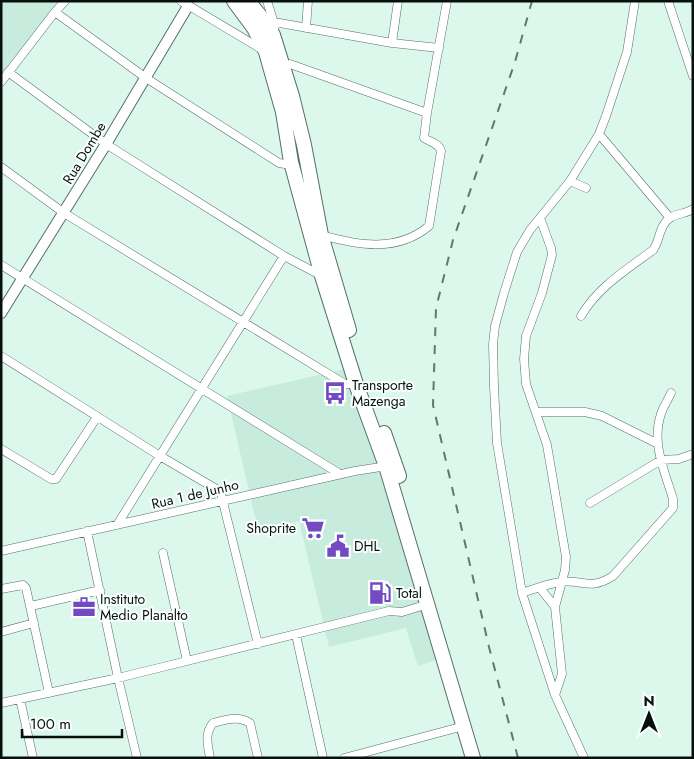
<svg xmlns="http://www.w3.org/2000/svg" width="694" height="759" font-family="Jost,sans-serif">
	<style>
		.built { fill: #c7ecde }
		.lines { fill: none; stroke-linecap: round; stroke-linejoin: round }
		.minor-casing { stroke: #577067; stroke-width: 9 }
		.tertiary-casing { stroke: #577067; stroke-width: 12 }
		.trunk-casing { stroke: #577067; stroke-width: 16 }
		.minor { stroke: #fff; stroke-width: 8 }
		.tertiary { stroke: #fff; stroke-width: 10 }
		.trunk { stroke: #fff; stroke-width: 14 }
		.rail { stroke: #657670; stroke-width: 2; stroke-dasharray: 9 9; stroke-linecap: butt }
		.labels { text-anchor: middle; dominant-baseline: central; stroke-width: 4; stroke-linejoin: round; paint-order: stroke }
		.street-label { font-size: 14px; fill: #07100d; stroke: #f9fffd }
		.poi-label { font-size: 14px; fill: #07100d; stroke: #f9fffd; text-anchor: start }
	</style>
	<rect width="100%" height="100%" fill="#dcf8ed"/>
	<!-- built -->
	<path class="built" d="M1,1H58L1,79Z
		M349,368L438,659L418,666L406,628L329,647L299,521L258,530L227,396Z"/>
	<g class="lines">
		<defs>
			<path id="minor" d="M181,1L263,50
				M267,1L275,26
				M668,1L693,76
				M55,12L146,78L279,163L285,164L291,162
				M274,22L392,43L439,48
				M306,28L308,1
				M392,43L398,1
				M290,64L427,113L447,1
				M8,72L106,144L284,256L322,276
				M1,82L55,12L65,1
				M599,134L670,218
				M1,167L64,213L345,384H356
				M570,181L530,230L517,252L504,293L495,326L493,344L494,387L497,443L522,593L555,695L584,758
				M586,188L570,181L599,134L606,116L627,52L635,1
				M540,218L551,248L552,255L542,293L526,336L524,359L526,384L547,445L566,557L565,570L555,607L562,674L555,695
				M321,235C357,245 397,253 429,226L441,151C439,143 430,142 424,138L427,113
				M1,265L340,474
				M581,316C598,287 626,270 653,250C660,241 659,225 670,218C677,213 686,214 693,209
				M1,356L160,456L218,490L221,494L258,644
				M537,412H585L602,416L658,444
				M1,449L51,479H56L97,417
				M590,503L661,460L679,459L693,454
				M117,525L284,256
				M87,531L118,678L137,758
				M1,551L355,471L387,466
				M163,553L187,661
				M540,588L555,607
				M1,589L23,585L26,588L49,693
				M522,593C534,589 547,584 560,582C583,579 590,591 613,576L673,508V499C665,472 651,443 661,414C663,407 668,400 671,393
				M31,606L100,590
				M1,632L34,623
				M296,635L323,758
				M20,699L33,758
				M1,703L118,678L389,611L402,612L428,604
				M210,758C208,745 204,734 213,723C225,720 238,715 250,723L258,758
				M344,758L464,726"/>
			<path id="tertiary" d="M1,313L106,144L188,6"/>
			<path id="trunk" d="M234,1L254,28L266,52L283,112L291,162L322,276L356,384L386,466L473,758
				M248,1L265,22L273,35L292,96L304,145L321,235L349,330
				M384,433L399,476"/>
		</defs>
		<!-- minor casing -->
		<use href="#minor" class="minor-casing"/>
		<!-- tertiary casing -->
		<use href="#tertiary" class="tertiary-casing"/>
		<!-- trunk casing -->
		<use href="#trunk" class="trunk-casing"/>
		<!-- minor -->
		<use href="#minor" class="minor"/>
		<!-- tertiary -->
		<use href="#tertiary" class="tertiary"/>
		<!-- trunk -->
		<use href="#trunk" class="trunk"/>
		<!-- rail -->
		<path class="rail" d="M518,758L489,647L433,405L436,308L453,240L515,62L532,1"/>
	</g>
	<!-- icons -->
	<defs>
		<symbol id="bus-bare" viewBox="-9 -9 18 18"><path d="M-5-6H5V4H4V6H2V4H-2V6H-4V4H-5ZM-3.5-4V0h7V-4ZM-3.5 1.2v1.5H-2V1.2ZM2 1.2v1.5H3.5V1.2Z" fill="#744ac3" stroke="#f9fffd" stroke-width="2.5" paint-order="stroke"/></symbol>
		<symbol id="supermarket-bare" viewBox="-9 -9 18 18"><path d="M-6-5.5h2.5l.6 2H6L4.5 2H-2.5L-4.4-4H-6ZM-1.5 3.2a1.3 1.3 0 1 0 .1 0ZM3 3.2a1.3 1.3 0 1 0 .1 0Z" fill="#744ac3" stroke="#f9fffd" stroke-width="2.5" paint-order="stroke"/></symbol>
		<symbol id="civic-bare" viewBox="-9 -9 18 18"><path d="M-.6-6.5H3V-4.5H.6V-3L4-1V1h2V6H-6V1h2V-1L-.6-3ZM-1.2 2.5V6h2.4V2.5Z" fill="#744ac3" stroke="#f9fffd" stroke-width="2.5" paint-order="stroke"/></symbol>
		<symbol id="fuel-bare" viewBox="-9 -9 18 18"><path d="M-5.5-6h7V0h2V4h1.3V-2.5L3-4.5l.8-.8L6-3V5H2.5V1h-1V6h-7ZM-4.2-4.7v3.2H.2V-4.7Z" fill="#744ac3" stroke="#f9fffd" stroke-width="2.5" paint-order="stroke"/></symbol>
		<symbol id="office-bare" viewBox="-9 -9 18 18"><path d="M-6-3h4V-5.5h4V-3h4V5H-6ZM-1-4.5V-3h2v-1.5ZM-6 0V1H6V0Z" fill="#744ac3" stroke="#f9fffd" stroke-width="2.5" paint-order="stroke"/></symbol>
	</defs>
	<g fill-rule="evenodd">
		<use href="#bus-bare" x="319" y="377" width="32" height="32"/>
		<use href="#supermarket-bare" x="297" y="512" width="32" height="32"/>
		<use href="#civic-bare" x="322" y="530" width="32" height="32"/>
		<use href="#fuel-bare" x="364" y="577" width="32" height="32"/>
		<use href="#office-bare" x="68" y="591" width="32" height="32"/>
	</g>
	<g class="labels">
		<!-- street labels -->
		<g class="street-label">
			<text transform="translate(84 153) rotate(-59)">Rua Dombe</text>
			<text transform="translate(195 494) rotate(-13)">Rua 1 de Junho</text>
		</g>
		<!-- poi labels -->
		<g class="poi-label">
			<text x="352" y="385">Transporte<tspan x="352" dy="16">Mazenga</tspan></text>
			<text x="296" y="528" text-anchor="end">Shoprite</text>
			<text x="354" y="546">DHL</text>
			<text x="396" y="593">Total</text>
			<text x="100" y="599">Instituto<tspan x="100" dy="16">Medio Planalto</tspan></text>
		</g>
	</g>
	<!-- border -->
	<rect width="694" height="759" fill="none" stroke="#07100d" stroke-width="5"/>
	<!-- north arrow -->
	<g transform="translate(649 714)" stroke="#f9fffd" stroke-width="4" paint-order="stroke">
	<path d="M0-4L9 19L0 12L-9 19Z" fill="#07100d"/>
	<text y="-8" font-size="14" font-weight="bold" text-anchor="middle" fill="#07100d">N</text>
	</g>
	<!-- scale -->
	<path d="M22 729v8h100v-8" fill="none" stroke="#07100d" stroke-width="2.5"/>
	<text x="30" y="729" font-size="15" fill="#07100d" stroke="#f9fffd" stroke-width="4" paint-order="stroke">100 m</text>
</svg>
